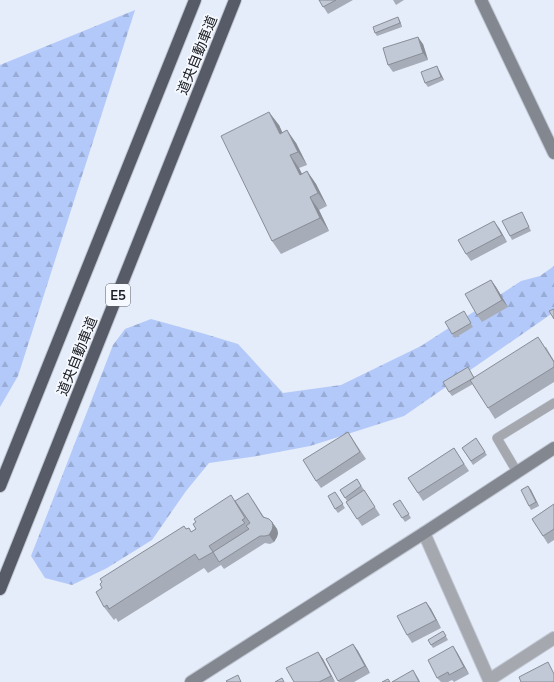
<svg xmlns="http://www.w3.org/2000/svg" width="554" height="682" font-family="Mulish,'Noto Sans JP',sans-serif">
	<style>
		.forest { fill: url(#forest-firs) }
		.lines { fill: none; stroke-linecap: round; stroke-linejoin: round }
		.lane-casing { stroke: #c0c7d3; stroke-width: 10 }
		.street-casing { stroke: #c0c7d3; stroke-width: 14 }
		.secondary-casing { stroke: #c0c7d3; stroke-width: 14 }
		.highway-casing { stroke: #c0c7d3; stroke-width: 14 }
		.lane { stroke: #a5a8ae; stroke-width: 9 }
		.street { stroke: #a5a8ae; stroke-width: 12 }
		.secondary { stroke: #83878f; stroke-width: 12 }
		.highway { stroke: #565b67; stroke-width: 12 }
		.wall { fill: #a7adb8 }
		.shaded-wall { fill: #888d96 }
		.building { fill: #c2c9d6; stroke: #888d96 }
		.labels { text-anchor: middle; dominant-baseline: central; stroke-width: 3.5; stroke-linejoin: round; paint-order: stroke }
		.shield { fill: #f6f9ff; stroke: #5c5f64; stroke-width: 1 }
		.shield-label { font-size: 13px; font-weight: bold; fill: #1a1d22 }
		.street-label { font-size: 14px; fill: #1a1d22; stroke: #f6f9ff }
	</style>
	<defs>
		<pattern id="forest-firs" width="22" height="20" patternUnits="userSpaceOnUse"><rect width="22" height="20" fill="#b3c9f9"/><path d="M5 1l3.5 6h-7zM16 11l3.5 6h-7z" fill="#99acd5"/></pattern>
	</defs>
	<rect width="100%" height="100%" fill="#e5ecfa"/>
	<!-- forest -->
	<path class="forest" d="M135,10L18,376L0,407V65Z
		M554,266V312L404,416L310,446L257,456L209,463L186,491L152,540L107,568L72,585L45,578L31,556L113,345L125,329L151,319L205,334L238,344L283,393L341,385L421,346L521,281L540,276Z"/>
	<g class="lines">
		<defs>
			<path id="lane" d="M517,472L497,438L554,403"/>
			<path id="street" d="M424,533L490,682
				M489,680L554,638"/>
			<path id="secondary" d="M481,0L554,153
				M191,682L424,533L554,448"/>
			<path id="highway" d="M0,486L195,0
				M0,589L235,0"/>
		</defs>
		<!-- lane casing -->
		<use href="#lane" class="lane-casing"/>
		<!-- street casing -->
		<use href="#street" class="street-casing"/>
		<!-- secondary casing -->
		<use href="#secondary" class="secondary-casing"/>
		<!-- highway casing -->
		<use href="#highway" class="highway-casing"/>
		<!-- lane -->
		<use href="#lane" class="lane"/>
		<!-- street -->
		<use href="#street" class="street"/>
		<!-- secondary -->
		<use href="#secondary" class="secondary"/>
		<!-- highway -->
		<use href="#highway" class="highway"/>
	</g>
	<!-- wall -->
	<path class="wall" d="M319,0H353L328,14Z
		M393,0H404L396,5Z
		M400,21L402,27L377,36L375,33Z
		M423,44L428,60L393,72L388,65Z
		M439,70L444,80L428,87L425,83Z
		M279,125L282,133L296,143L307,165L299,168L302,174L307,171L316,184L327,206L319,210L329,231L281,254L272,241Z
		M524,216L531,231L512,240L510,236Z
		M499,228L507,242L471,261L466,254Z
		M491,280L496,287L508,307L482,322L477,315Z
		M466,315L473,327L455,338L452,334Z
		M546,347L554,361V382L495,419L473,384L452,396L449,392L470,371L474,377Z
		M348,432L366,459L321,488L316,481Z
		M476,438L487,455L473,465L462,448Z
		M454,448L469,471L423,501L408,478Z
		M357,479L380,515L362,526L346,502L347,501L340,490Z
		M528,486L531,490L539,506L531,510L529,506Z
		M335,492L345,508L338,513L335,509Z
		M253,500L264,517L272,522L277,529L278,533L277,537L274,542L270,544L265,543L224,569L221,565L208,573L204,568L118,622L116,618L114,620L104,607L102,588L187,529L191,532L235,501Z
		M400,500L411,518L405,522L393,504Z
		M554,504V540L548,544L532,519Z
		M426,602L431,609L441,628L412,643L407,635Z
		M443,631L448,640L433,648L431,645Z
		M353,644L358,651L370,673L354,682H339L326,659Z
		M453,646L458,654L469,674L454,682L452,680L448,682H441L437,678Z
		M318,652L323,659L335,682H294Z"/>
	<!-- shaded-wall -->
	<path class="shaded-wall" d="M398,17L400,21L402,27L400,23Z
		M418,37L423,44L428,60L423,53Z
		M437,66L444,80L441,77Z
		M269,112L279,125L289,147L280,134Z
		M287,130L296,143L307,165L298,152Z
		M290,155L299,168L309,188L300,175Z
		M307,171L316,184L327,206L318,193Z
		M310,197L319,210L329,231L320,218Z
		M494,221L499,228L507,242L502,235Z
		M491,280L496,287L508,307L502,300Z
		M538,337L554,361V362Z
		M528,486L531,490L539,506L536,502Z
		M272,522L277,529L278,533L277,537L274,542L269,535Z
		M426,602L431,609L441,628L436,620Z
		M353,644L358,651L370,673L365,666Z
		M453,646L458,654L469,674L464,667Z
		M318,652L323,659L335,682L331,676Z
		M413,670L418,678L420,682H419Z"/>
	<!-- building -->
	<path class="building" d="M319,0H336L323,7Z
		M398,17L400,23L375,33L373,27Z
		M418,37L423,53L388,65L383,48Z
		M437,66L441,77L425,83L421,72Z
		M269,112L280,134L287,130L298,152L290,155L300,175L307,171L318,193L310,197L320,218L272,241L221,136Z
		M522,212L529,227L510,236L502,221Z
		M494,221L502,235L466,254L458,240Z
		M491,280L502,300L477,315L465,294Z
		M554,309V319L549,311Z
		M464,311L471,323L452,334L445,322Z
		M538,337L554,362V367L488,408L470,380Z
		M468,367L474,378L470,380L449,392L443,382Z
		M348,432L360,452L316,481L303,460Z
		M476,438L485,452L471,461L462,448Z
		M454,448L464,464L418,493L408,478Z
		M357,479L361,486L345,498L340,490Z
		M528,486L536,502L529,506L521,490Z
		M364,490L375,507L357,519L346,502Z
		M335,492L343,504L335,509L328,496Z
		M248,493L263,517L269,519L272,522L273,526L272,530L269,535L265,536H260L219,562L213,552L249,529L246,526L250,523L235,501Z
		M231,495L245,518L242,520L245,523L209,546L213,552L199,560L195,554L109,609L107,605L104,607L96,592L102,588L100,584L102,582L100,579L184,526L186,529L189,528L191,532L196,529L193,524L196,522L194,519Z
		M400,500L409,514L402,518L393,504Z
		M554,504V529L543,536L532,519Z
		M426,602L436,620L407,635L397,616Z
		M443,631L446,636L431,645L428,640Z
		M353,644L365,666L338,681L326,659Z
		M453,646L464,667L449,675L448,672L437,678L428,660Z
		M318,652L331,676L319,682H294L286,668Z
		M548,662L554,674V682H521L519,677Z
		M413,670L419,682H392Z
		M238,675L241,682H227L226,681Z
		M282,678L284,682H275Z
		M388,679L390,682H382Z"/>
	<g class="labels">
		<!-- shield labels -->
		<rect class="shield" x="106" y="284" width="24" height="22" rx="3"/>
		<g class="shield-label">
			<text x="118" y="295">E5</text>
		</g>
		<!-- street labels -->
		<g class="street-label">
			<text transform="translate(197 55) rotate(-68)">道央自動車道</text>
			<text transform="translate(77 356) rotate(-68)">道央自動車道</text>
		</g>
	</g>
</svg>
